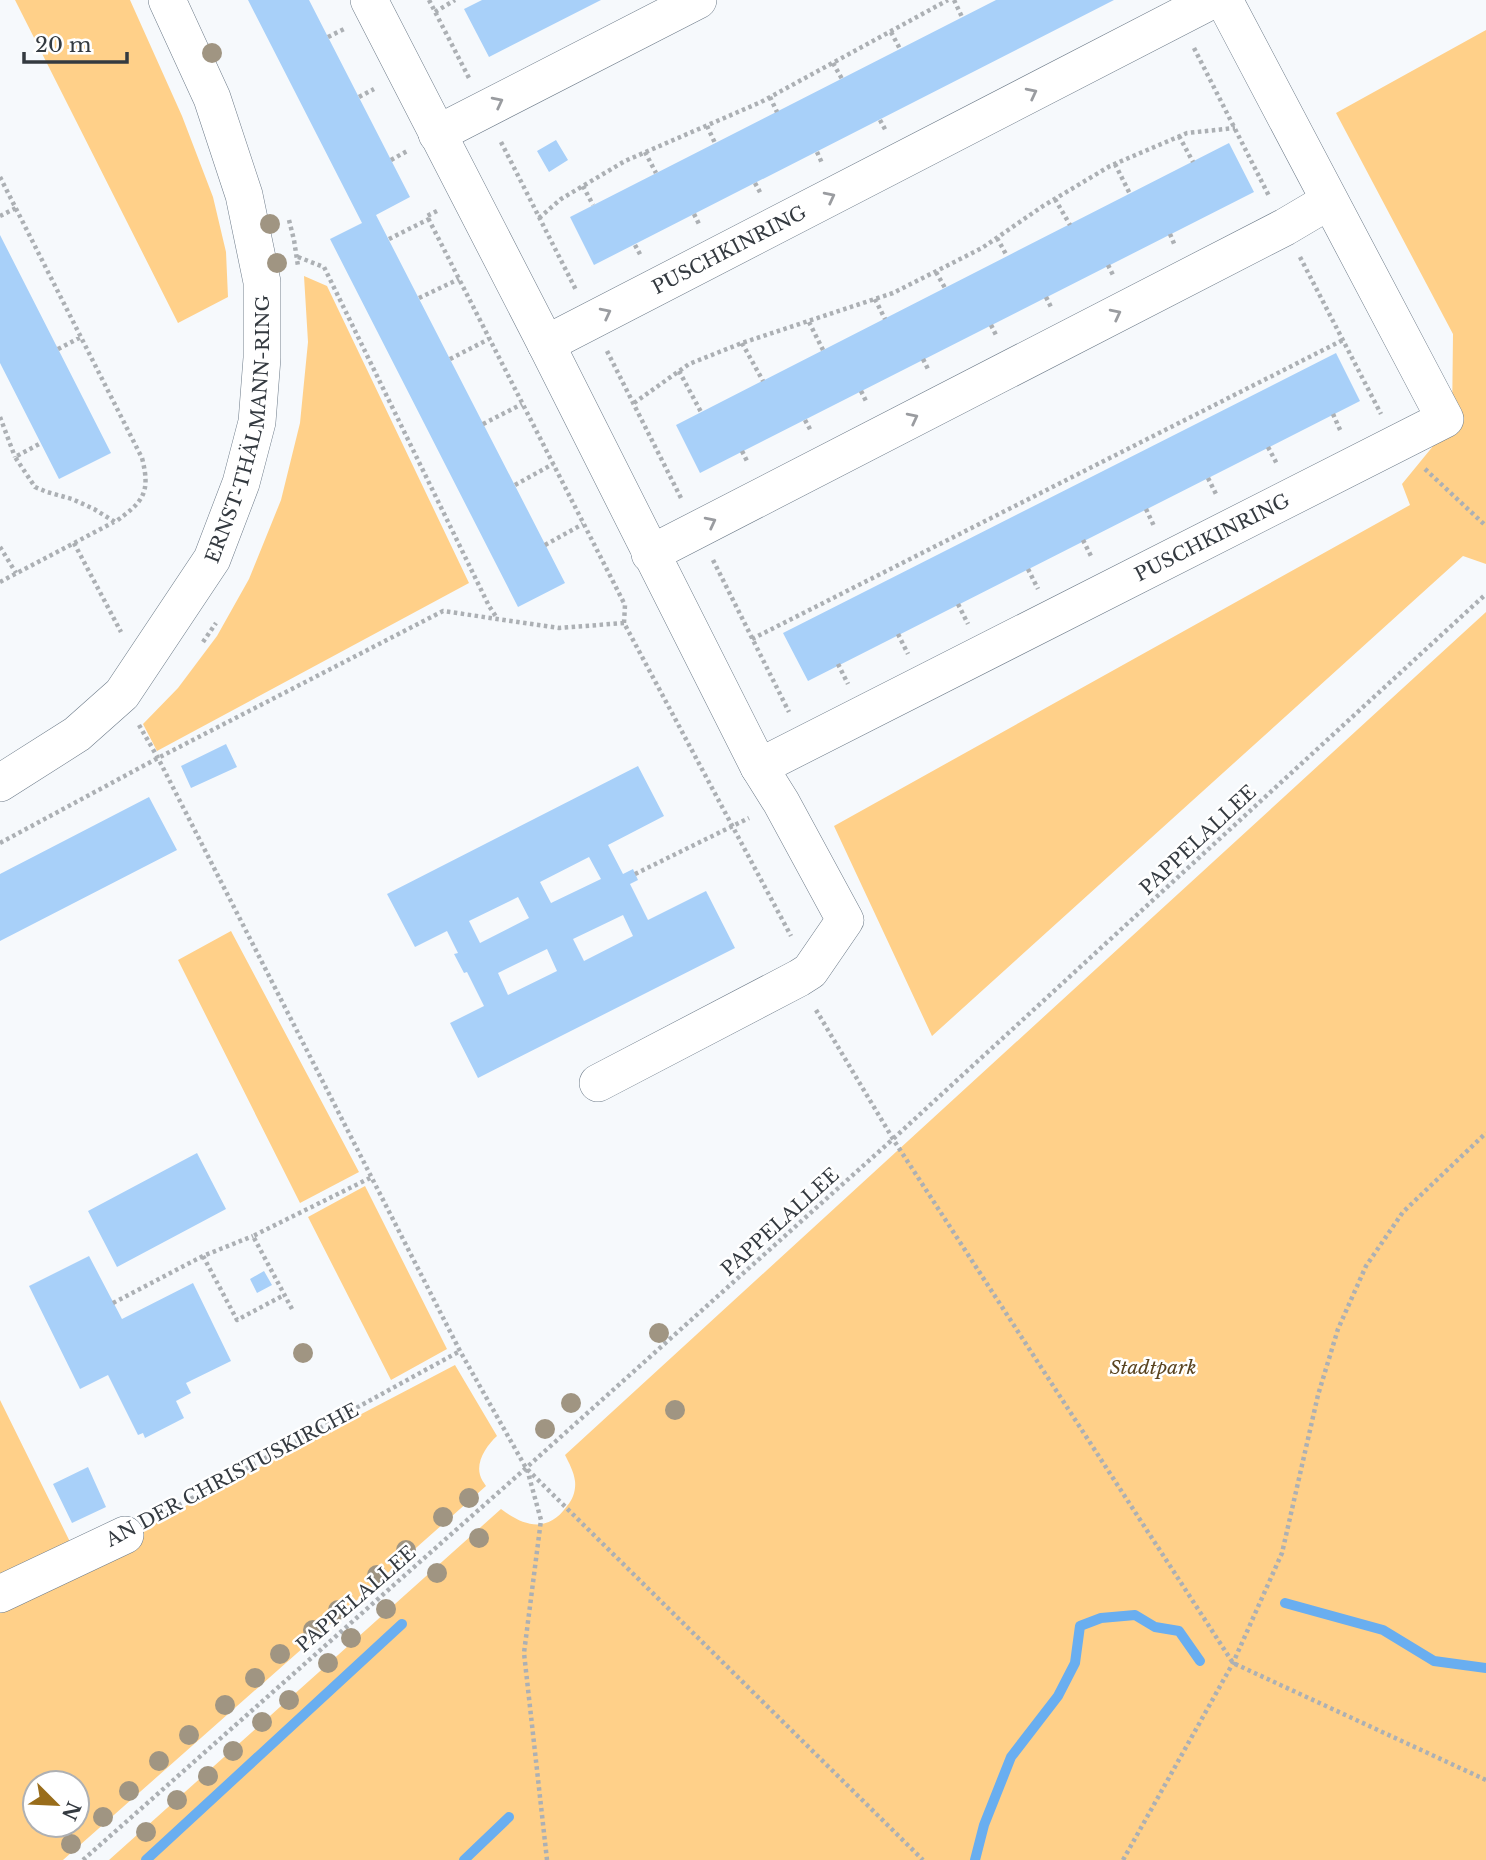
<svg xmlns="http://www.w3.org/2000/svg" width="1486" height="1860" font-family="'Libre Baskerville',serif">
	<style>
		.green { fill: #ffd089; fill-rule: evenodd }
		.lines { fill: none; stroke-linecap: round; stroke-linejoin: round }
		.stream { stroke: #69aef0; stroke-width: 10 }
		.building { fill: #a8d0f9; fill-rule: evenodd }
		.minor-casing { stroke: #6c7a88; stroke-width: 38 }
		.path { stroke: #acb0b4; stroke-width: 4.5; stroke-dasharray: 3.5 3.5; stroke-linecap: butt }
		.minor { stroke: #fff; stroke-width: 37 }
		.tree { fill: #a09582 }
		.oneway { stroke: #9a9ca0 }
		.labels { text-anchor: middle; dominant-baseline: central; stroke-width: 5; stroke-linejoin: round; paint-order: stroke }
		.street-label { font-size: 19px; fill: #343a40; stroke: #fff }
		.park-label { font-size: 19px; font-style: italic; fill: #59431f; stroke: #fff }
	</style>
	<rect width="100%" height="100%" fill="#f6f9fc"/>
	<!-- green -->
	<path class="green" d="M15,0H130L182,116L213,197L226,252L228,297L178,323Z
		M1486,30V564L1463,556L932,1036L834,826L1410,505L1402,484L1452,423L1453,334L1336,113Z
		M304,276L327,286L469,583L157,751L143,724L178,688L217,636L249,579L281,500L300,423L308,342Z
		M1486,612V1860H109L501,1509C525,1527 548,1533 567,1506C573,1499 576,1490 575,1481C574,1472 569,1463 565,1455Z
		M231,931L359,1172L300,1203L178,960Z
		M365,1186L447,1349L391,1380L308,1217Z
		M455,1365L497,1436C487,1445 476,1461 480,1475C481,1479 484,1483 486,1486L63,1860H0V1603ZM35,1783H77V1825H35Z
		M0,1400L75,1552L0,1586Z"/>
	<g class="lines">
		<!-- stream -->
		<path class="stream" d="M1285,1603L1383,1630L1434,1661L1486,1668
			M146,1860L402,1624
			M464,1860L509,1817
			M975,1860L984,1825L1011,1757L1058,1696L1075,1663L1080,1626L1101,1618L1135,1615L1155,1627L1179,1631L1200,1661"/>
	</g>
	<!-- building -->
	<path class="building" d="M248,0H309L410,197L376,215L565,583L518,607L330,239L362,223Z
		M482,0H601L489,57L464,9Z
		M996,0H1114L594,265L570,217Z
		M556,140L568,160L549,172L537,151Z
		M1229,143L1254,192L700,473L676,425Z
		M0,235L111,453L59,479L0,363Z
		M1336,353L1360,401L808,681L783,633Z
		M226,744L237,767L191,788L181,766Z
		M638,766L664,816L608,845L623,874L633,869L638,880L630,884L648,920L706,891L735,948L478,1078L450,1023L484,1006L467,972L464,973L454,954L458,953L447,931L415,947L387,894ZM589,857L601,879L551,903L540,882ZM518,897L529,918L480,943L469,921ZM623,915L633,936L584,961L573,939ZM547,949L557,971L508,995L498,973Z
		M149,797L177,850L0,941V874Z
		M197,1153L226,1209L117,1267L88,1211Z
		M89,1256L122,1319L193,1283L231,1361L186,1383L191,1393L176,1401L184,1418L145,1438L143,1433L138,1435L108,1375L80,1389L29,1286Z
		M264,1271L272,1285L257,1293L250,1279Z
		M88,1467L106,1507L72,1523L53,1484Z"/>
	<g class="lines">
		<defs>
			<g id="minor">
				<path d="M369,0L546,344L759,767L781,802L845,920L810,971L799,978L598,1083"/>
				<path d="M437,134L698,0"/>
				<path id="s1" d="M546,344L1212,0"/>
				<path d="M650,554L1285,227L1329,201"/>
				<path id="s2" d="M759,767L1445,419L1224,0"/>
				<path id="s3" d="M0,783L77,734L122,694L212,559L241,483L257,422L262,358V282L244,195L212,98L167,0"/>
				<path d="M0,1594L125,1535"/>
			</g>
		</defs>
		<!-- minor casing -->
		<use href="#minor" class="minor-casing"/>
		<!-- path -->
		<path class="path" d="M429,0L469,78
			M954,0L962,17
			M435,12L455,0
			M891,32L900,49
			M328,37L344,29
			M1194,48L1269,196
			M833,63L842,79
			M359,97L374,89
			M770,97L777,112
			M880,120L886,131
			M707,126L715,143
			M1179,136L1193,162
			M501,142L576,290
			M645,152L656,173
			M817,152L822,163
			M391,160L409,150
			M1115,164L1130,194
			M0,177L142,458C151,493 143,502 115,522L94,509L72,499L47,492L35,487L15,457L41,443
			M755,183L761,194
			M583,186L593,205
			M1055,199L1070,225
			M437,211L427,216L625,605L624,623L791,936
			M694,214L700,226
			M0,216L16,208
			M539,218L561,199L625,161L761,102L948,0
			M289,220L294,240L298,266
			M1170,234L1175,246
			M997,238L1007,256
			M389,239L429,219
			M635,245L641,256
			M298,257L324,267L489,606L497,618
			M1300,257L1381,414
			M1108,265L1114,277
			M936,272L945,288
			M1046,297L1052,309
			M419,298L459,279
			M875,299L885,319
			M809,322L823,350
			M991,325L997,337
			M742,343L763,381
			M58,349L81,337
			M607,351L682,500
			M450,359L489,339
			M923,359L929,371
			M679,371L701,412
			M861,391L867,403
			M634,403L689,364L742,343L893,293L982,248L1043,206L1110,166L1187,133L1235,128
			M1333,414L1341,432
			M0,417L15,457
			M805,420L811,431
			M483,424L522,404
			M1268,447L1277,464
			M742,451L748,463
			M1425,469L1486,526
			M1208,478L1216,494
			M515,485L553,464
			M1146,509L1154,526
			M1083,540L1092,558
			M74,543L121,632
			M545,545L583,524
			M0,547L16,573
			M713,560L789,712
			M1028,569L1038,589
			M0,582L114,522
			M958,604L968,624
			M898,634L908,654
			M752,639L1343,340
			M203,642L216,623
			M838,664L848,684
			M139,725L158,758L460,1351L526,1468L923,1860
			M0,843L158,758L443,611L559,628L624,623
			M635,874L749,818
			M816,1010L893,1139L1233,1663L1486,1780
			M203,1256L237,1320L284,1295
			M113,1303L203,1256L253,1236
			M292,1309L253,1236L372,1177
			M527,1469L541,1520L524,1653L547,1860
			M154,1519L460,1351
			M83,1860L526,1468L893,1139L1486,594
			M1123,1860L1233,1663L1282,1553L1318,1395L1338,1329L1366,1266L1403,1212L1486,1133"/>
		<!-- minor -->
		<use href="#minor" class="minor"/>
	</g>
	<!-- trees -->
	<g class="tree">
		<circle cx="212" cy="53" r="10"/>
		<circle cx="270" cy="224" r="10"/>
		<circle cx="277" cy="263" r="10"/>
		<circle cx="659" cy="1333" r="10"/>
		<circle cx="303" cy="1353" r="10"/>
		<circle cx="571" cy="1403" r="10"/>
		<circle cx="675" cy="1410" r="10"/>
		<circle cx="545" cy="1429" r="10"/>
		<circle cx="469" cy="1498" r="10"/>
		<circle cx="443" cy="1517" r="10"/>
		<circle cx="479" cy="1538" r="10"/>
		<circle cx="406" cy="1550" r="10"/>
		<circle cx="437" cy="1573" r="10"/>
		<circle cx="377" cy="1575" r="10"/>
		<circle cx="386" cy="1609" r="10"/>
		<circle cx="338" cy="1610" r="10"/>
		<circle cx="313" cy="1630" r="10"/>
		<circle cx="351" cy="1638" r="10"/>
		<circle cx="280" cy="1654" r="10"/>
		<circle cx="328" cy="1663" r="10"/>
		<circle cx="255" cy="1678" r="10"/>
		<circle cx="289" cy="1700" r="10"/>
		<circle cx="225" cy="1705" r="10"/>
		<circle cx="262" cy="1722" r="10"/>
		<circle cx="189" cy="1735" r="10"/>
		<circle cx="233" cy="1751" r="10"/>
		<circle cx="159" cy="1761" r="10"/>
		<circle cx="208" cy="1776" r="10"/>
		<circle cx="129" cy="1791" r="10"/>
		<circle cx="177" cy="1800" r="10"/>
		<circle cx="103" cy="1817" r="10"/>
		<circle cx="146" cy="1832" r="10"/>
		<circle cx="71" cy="1844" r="10"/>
	</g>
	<!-- one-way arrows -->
	<defs><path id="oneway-chevron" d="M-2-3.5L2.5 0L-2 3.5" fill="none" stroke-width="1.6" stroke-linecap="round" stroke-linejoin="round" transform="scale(1.75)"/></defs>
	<g class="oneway">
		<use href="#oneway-chevron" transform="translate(1032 93) rotate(-27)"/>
		<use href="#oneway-chevron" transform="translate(498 102) rotate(-27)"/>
		<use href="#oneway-chevron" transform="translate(830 197) rotate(-27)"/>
		<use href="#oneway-chevron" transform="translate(606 313) rotate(-27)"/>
		<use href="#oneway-chevron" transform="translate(1116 314) rotate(-27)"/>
		<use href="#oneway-chevron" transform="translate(913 418) rotate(-27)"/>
		<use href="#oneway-chevron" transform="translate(711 522) rotate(-27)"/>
	</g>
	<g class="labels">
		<!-- street labels -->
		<g class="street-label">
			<text stroke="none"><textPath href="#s1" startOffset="206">PUSCHKINRING</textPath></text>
			<text stroke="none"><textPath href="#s3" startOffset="448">ERNST-THÄLMANN-RING</textPath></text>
			<text stroke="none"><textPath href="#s2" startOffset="508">PUSCHKINRING</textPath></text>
			<text transform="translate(1198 840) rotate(-43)">PAPPELALLEE</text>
			<text transform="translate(780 1222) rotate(-42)">PAPPELALLEE</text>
			<text transform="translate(232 1475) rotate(-28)">AN DER CHRISTUSKIRCHE</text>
			<text transform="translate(356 1599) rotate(-41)">PAPPELALLEE</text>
		</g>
		<!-- park labels -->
		<g class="park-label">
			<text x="1153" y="1367">Stadtpark</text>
		</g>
	</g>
	<!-- north arrow -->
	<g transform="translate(56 1804) rotate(114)"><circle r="33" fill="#ffffff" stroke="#aeb0b3" stroke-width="2"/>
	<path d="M0-5L12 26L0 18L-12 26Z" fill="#996d1b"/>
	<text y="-10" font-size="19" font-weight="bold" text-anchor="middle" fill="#343a40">N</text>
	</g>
	<!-- scale -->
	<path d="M24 52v10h103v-10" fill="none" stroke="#343a40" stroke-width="3.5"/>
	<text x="35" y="52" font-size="21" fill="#343a40" stroke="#ffffff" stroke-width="5" paint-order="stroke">20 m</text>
</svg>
